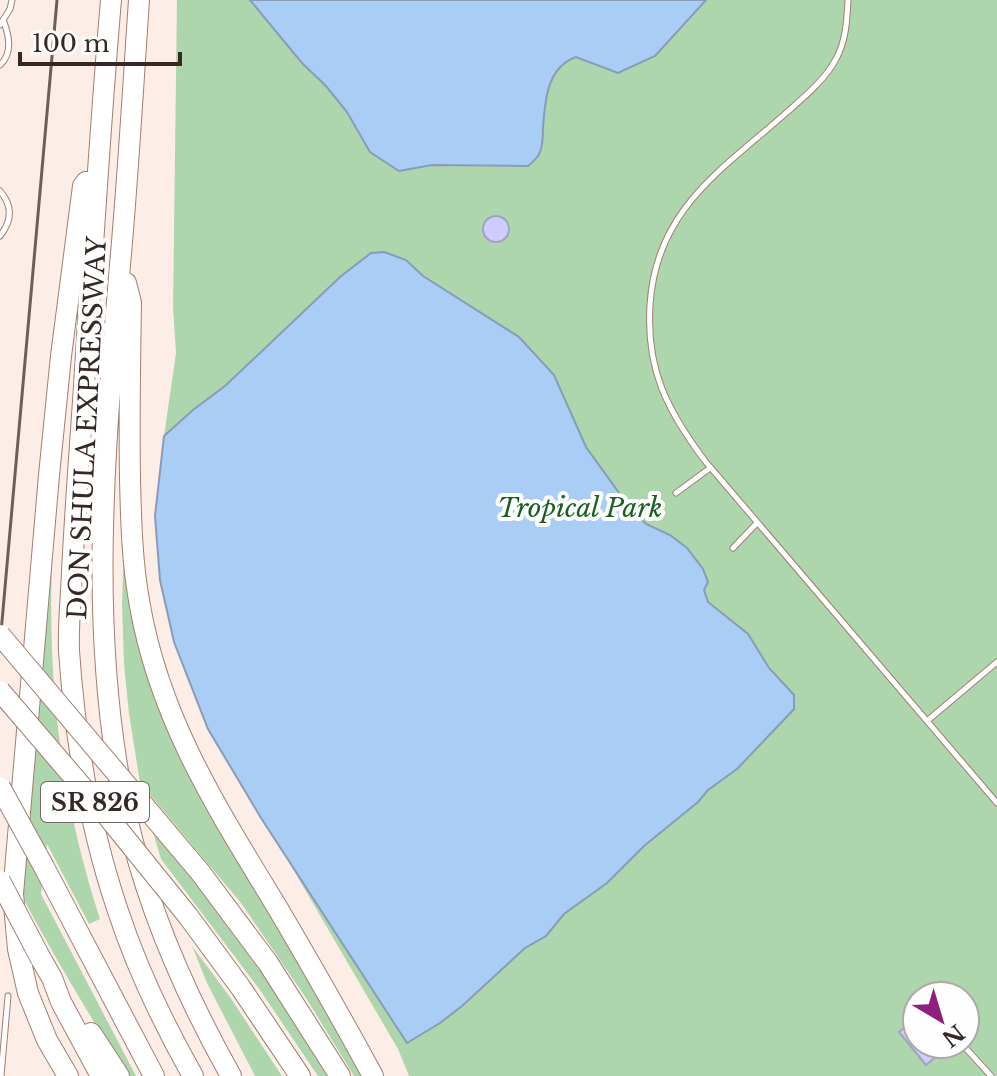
<svg xmlns="http://www.w3.org/2000/svg" width="997" height="1076" font-family="'Libre Baskerville',serif">
	<style>
		.green { fill: #add6ac; fill-rule: evenodd }
		.water { fill: #aacdf6; stroke: #889cb7; stroke-width: 2 }
		.building { fill: #cfcdff; stroke: #a3a2c4; stroke-width: 2 }
		.lines { fill: none; stroke-linecap: round; stroke-linejoin: round }
		.lane-casing { stroke: #a27e71; stroke-width: 7 }
		.highway-casing { stroke: #a27e71; stroke-width: 22 }
		.lane { stroke: #fff; stroke-width: 5 }
		.highway { stroke: #fff; stroke-width: 20 }
		.rail { stroke: #6d5e59; stroke-width: 3 }
		.highway-bridge-casing { stroke: #a27e71; stroke-width: 22; stroke-linecap: butt }
		.highway-bridge { stroke: #fff; stroke-width: 20 }
		.labels { text-anchor: middle; dominant-baseline: central; stroke-width: 8; stroke-linejoin: round; paint-order: stroke }
		.shield { fill: #fefefe; stroke: #736865; stroke-width: 2 }
		.shield-label { font-size: 24px; font-weight: bold; fill: #372823 }
		.street-label { font-size: 26px; fill: #372823; stroke: #fefefe }
		.park-label { font-size: 26px; font-style: italic; fill: #1c5f22; stroke: #fefefe }
	</style>
	<rect width="100%" height="100%" fill="#fdede7"/>
	<!-- green -->
	<path class="green" d="M177,0H997V1076H409L398,1049L202,713L164,436L176,353L173,307ZM917,996H965V1044H917Z
		M53,540C46,673 59,793 100,919L89,924L47,844L41,894L136,1076H128C89,1016 53,954 19,891Z
		M124,546L140,634L363,1076H354L306,998L241,903L140,783L129,714L124,664L122,604Z
		M152,829L209,898L286,1008L327,1076H318L260,990L161,859Z
		M192,946L230,997L282,1076H255L207,983Z"/>
	<!-- water -->
	<path class="water" d="M250,0H706L655,56L618,73L576,57C547,67 545,101 543,127C543,135 543,145 540,152C538,158 533,162 528,166L432,165L399,171L370,152L347,112L326,86L302,63Z
		M384,252L406,260L423,276L519,337L554,375L586,447L630,508L646,524L670,535L687,548L703,569L708,582L704,590L708,602L748,634L769,668L794,695V709L737,769L708,790L698,802L644,846L607,883L564,914L546,936L525,948L462,1006L440,1023L407,1043L261,818L208,729L174,642L160,580L155,516L164,436L193,410L225,386L340,277L371,253Z"/>
	<!-- building -->
	<path class="building" d="M483 229a13 13 0 1 1 26 0a13 13 0 1 1-26 0Z
		M917,1016V1044H939L944,1050L926,1065L899,1032Z"/>
	<g class="lines">
		<defs>
			<path id="lane" d="M848,0C847,20 846,41 836,59C825,80 804,97 786,113C722,170 656,209 650,305C646,370 667,410 705,461L997,803
				M0,25L10,9L12,0
				M0,65C13,53 9,36 4,22
				M0,191C13,206 12,221 0,236
				M676,493L710,468
				M733,548L757,523
				M927,721L997,662
				M962,1044L991,1076
				M1,1076L8,996"/>
			<path id="highway" d="M111,0C100,128 92,257 84,386C80,448 75,510 72,572C71,598 68,625 69,651C75,737 90,829 118,911C137,969 163,1023 193,1076
				M139,0C133,88 128,177 120,265C105,447 87,633 126,813C146,905 185,994 231,1076
				M126,283L131,303C130,361 129,420 130,479C131,521 132,564 140,606C160,720 218,810 277,907C310,963 342,1019 373,1076
				M44,867L154,1076
				M200,872L268,963L340,1076
				M188,916L241,988L300,1076
				M41,959L52,978L61,1002L101,1076
				M91,1033L119,1076
				M68,1076L47,1040L28,993L18,949L13,894L49,475L61,356L83,186L86,182"/>
		</defs>
		<!-- lane casing -->
		<use href="#lane" class="lane-casing"/>
		<!-- highway casing -->
		<use href="#highway" class="highway-casing"/>
		<!-- lane -->
		<use href="#lane" class="lane"/>
		<!-- highway -->
		<use href="#highway" class="highway"/>
		<!-- rail -->
		<path class="rail" d="M0,644L57,0"/>
		<defs>
			<path id="highway-bridge" d="M0,635L200,872
				M0,691L108,817L188,916
				M0,787L44,867
				M0,881L41,959"/>
		</defs>
		<!-- highway-bridge casing -->
		<use href="#highway-bridge" class="highway-bridge-casing"/>
		<!-- highway-bridge -->
		<use href="#highway-bridge" class="highway-bridge"/>
	</g>
	<g class="labels">
		<!-- shield labels -->
		<rect class="shield" x="41" y="782" width="108" height="40" rx="6"/>
		<g class="shield-label">
			<text x="95" y="802">SR 826</text>
		</g>
		<!-- street labels -->
		<g class="street-label">
			<text transform="translate(87 428) rotate(-87)">DON SHULA EXPRESSWAY</text>
		</g>
		<!-- park labels -->
		<g class="park-label">
			<text x="580" y="508">Tropical Park</text>
		</g>
	</g>
	<!-- north arrow -->
	<g transform="translate(941 1020) rotate(142)"><circle r="38" fill="#fefefe" stroke="#aea8a6" stroke-width="2"/>
	<path d="M0-6L14 30L0 20L-14 30Z" fill="#8f1f81"/>
	<text y="-12" font-size="22" font-weight="bold" text-anchor="middle" fill="#372823">N</text>
	</g>
	<!-- scale -->
	<path d="M20 52v12h160v-12" fill="none" stroke="#372823" stroke-width="4"/>
	<text x="32" y="52" font-size="24" fill="#372823" stroke="#fefefe" stroke-width="6" paint-order="stroke">100 m</text>
</svg>
